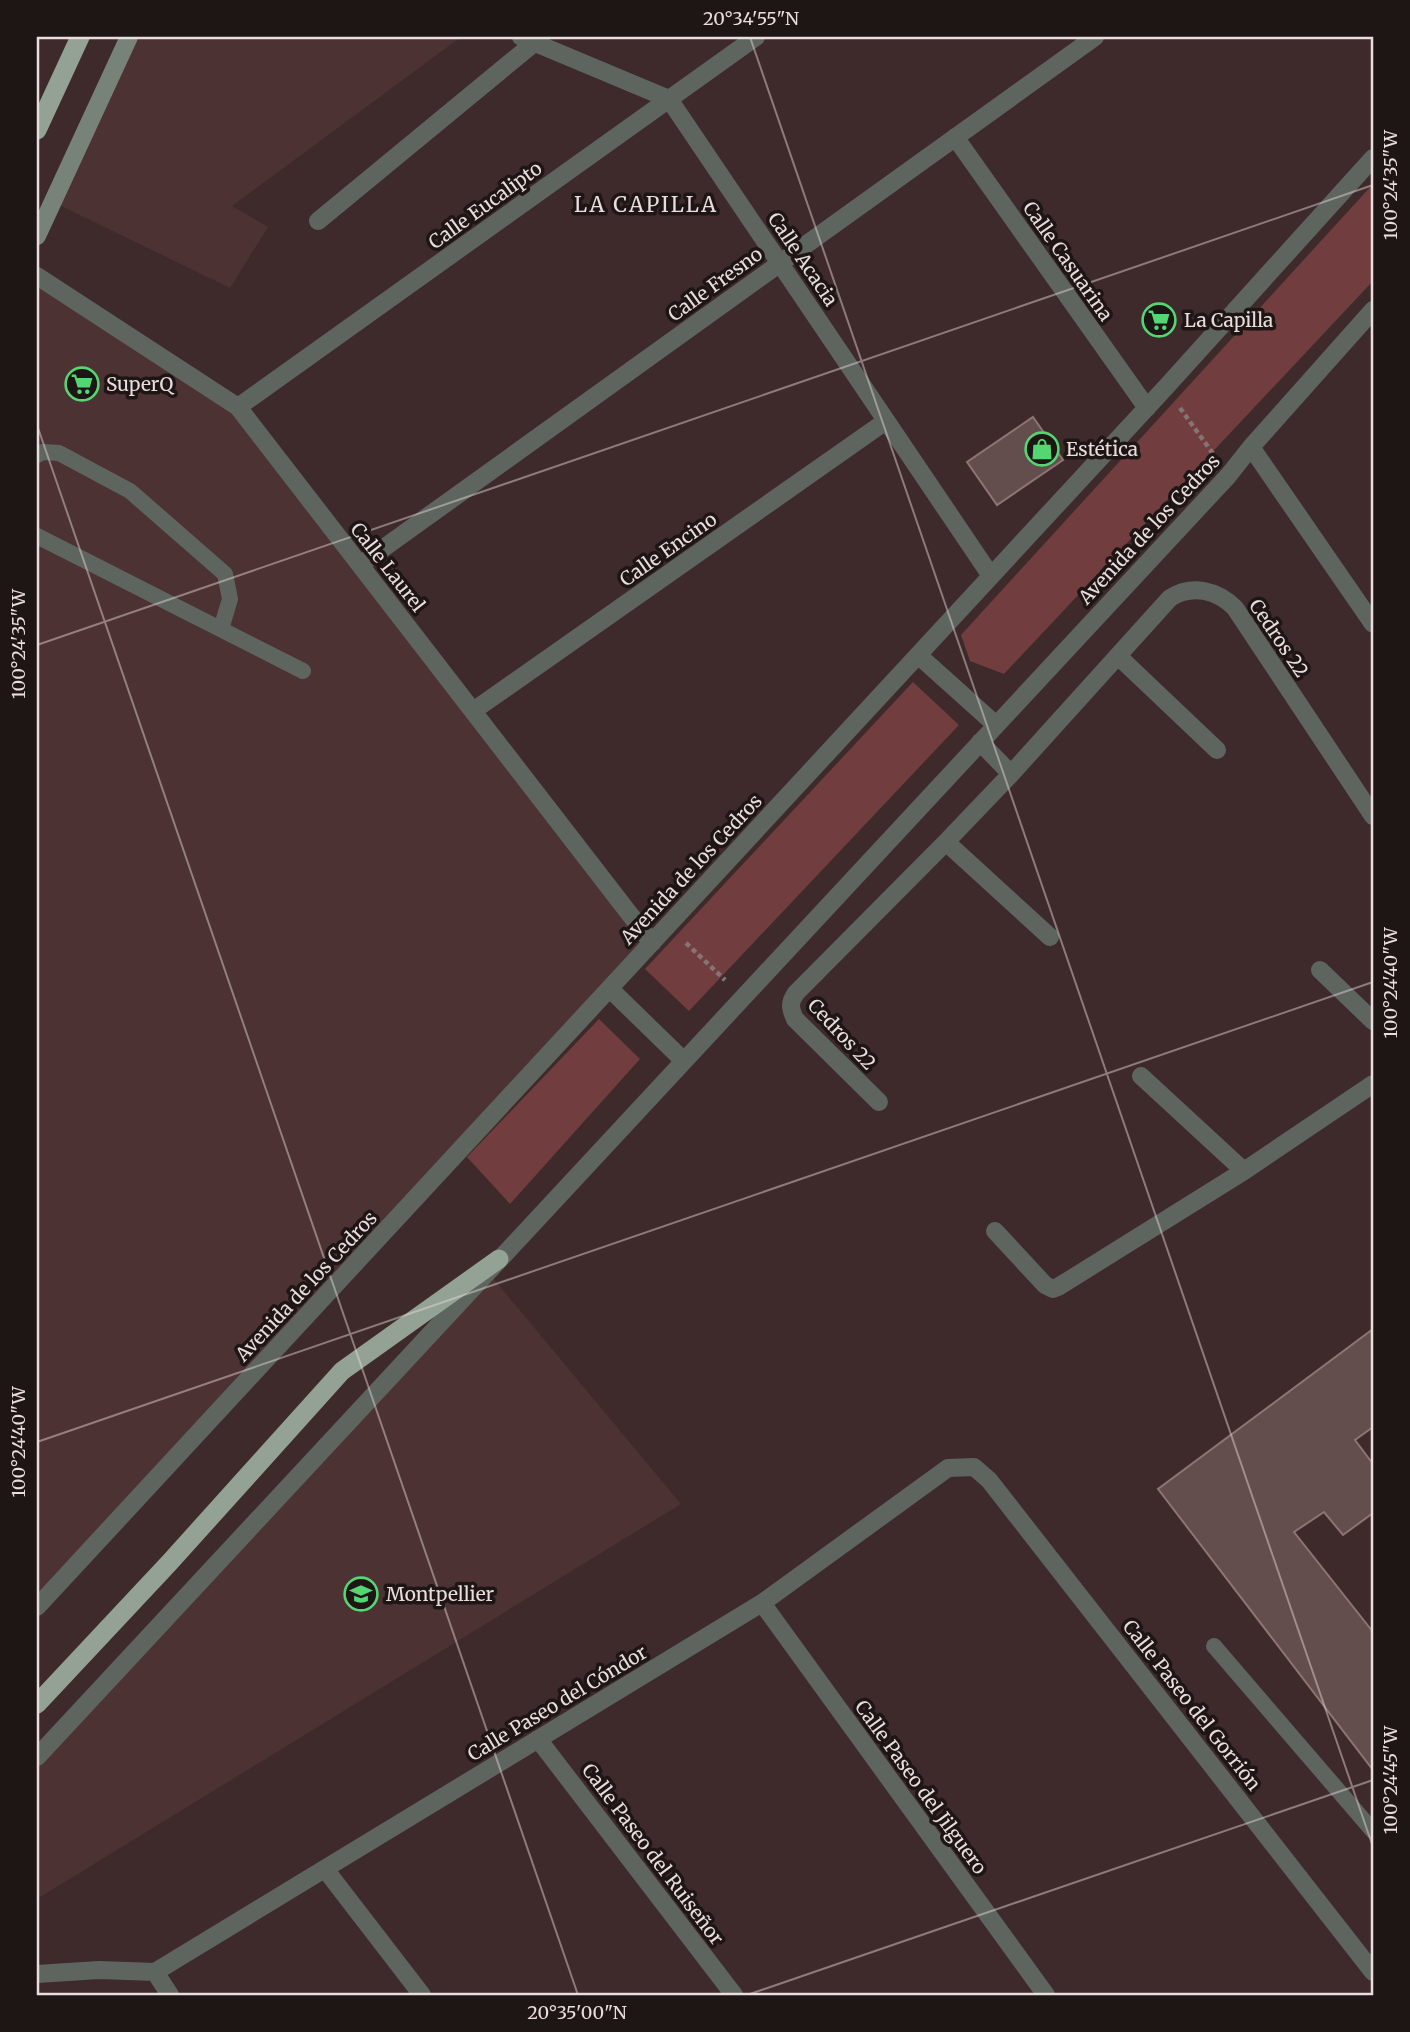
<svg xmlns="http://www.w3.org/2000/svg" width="1410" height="2032" font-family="Merriweather,serif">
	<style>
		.built { fill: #4c3232 }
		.green { fill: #723d3e }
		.building { fill: #634d4d; stroke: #8c7574; stroke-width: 2 }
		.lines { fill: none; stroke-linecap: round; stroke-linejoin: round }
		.path { stroke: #857474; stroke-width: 4.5; stroke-dasharray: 5 3.5; stroke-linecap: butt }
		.service { stroke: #5e655f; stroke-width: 16 }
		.minor { stroke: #5e655f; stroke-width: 18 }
		.secondary { stroke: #778278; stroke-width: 18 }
		.trunk { stroke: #93a294; stroke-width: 19 }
		.ticks { fill: none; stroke: #eadddd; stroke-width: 2; stroke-opacity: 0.45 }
		.labels { text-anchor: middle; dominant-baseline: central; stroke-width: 7; stroke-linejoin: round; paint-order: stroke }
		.street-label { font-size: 19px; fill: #eadddd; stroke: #1e1515 }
		.poi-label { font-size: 19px; fill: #eadddd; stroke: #1e1515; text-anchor: start }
		.neighbourhood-label { font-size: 21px; letter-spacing: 2px; fill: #eadddd; stroke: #1e1515 }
		.neatline { fill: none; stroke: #eadddd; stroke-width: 2.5 }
		.ticks-label { font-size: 18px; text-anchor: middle; fill: #eadddd }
	</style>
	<rect width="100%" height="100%" fill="#3e2a2a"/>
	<!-- built -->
	<path class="built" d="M129,37H461L232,206L268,227L230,288L53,202Z
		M37,276L238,407L652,943L37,1607Z
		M488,1272L681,1504L37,1899V1757Z"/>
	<!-- green -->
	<path class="green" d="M1373,184V281L1004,674L970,661L961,635Z
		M913,682L959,725L689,1011L645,969Z
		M599,1019L640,1059L510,1204L467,1157Z"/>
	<!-- building -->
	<path class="building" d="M1033,417L1063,460L997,505L967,462Z
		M1373,1329V1427L1355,1440L1373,1464V1513L1343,1535L1324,1512L1294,1532L1373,1632V1770L1158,1489Z"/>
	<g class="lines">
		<!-- path -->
		<path class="path" d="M1180,408L1214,455
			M686,943L725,980"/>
		<!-- service -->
		<path class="service" d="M37,455L43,452L59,453L130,491L225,574L230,599L221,629
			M37,536L303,671
			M1214,1646L1373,1831"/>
		<!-- minor -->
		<path class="minor" d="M521,37L669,99L991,576
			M955,137L1147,408
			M318,221L534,43
			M37,276L238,407L652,943
			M238,407L756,37
			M1251,447L1373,624
			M360,565L1095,37
			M918,655L996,725
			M1118,656L1217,750
			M473,711L886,421
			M1011,774L1170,598C1192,584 1217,590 1235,608L1373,816
			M946,842L1050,937
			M1320,970L1373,1021
			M610,989L684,1061
			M1141,1076L1244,1171
			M879,1102L795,1019C790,1008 789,1003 796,993L946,842L1011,774L980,742
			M995,1231L1045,1285L1053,1289L1058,1287L1244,1171L1373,1084
			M762,1603L1046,1995
			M37,1607L1166,387L1373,158
			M538,1739L734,1995
			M37,1757L1228,476L1251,447L1373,310
			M325,1869L422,1995
			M155,1972L762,1603L948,1468L974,1467L989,1480L1373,1972
			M155,1972L170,1995
			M37,1974L99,1970L155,1972"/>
		<!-- secondary -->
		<path class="secondary" d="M37,236L129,37"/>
		<!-- trunk -->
		<path class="trunk" d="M37,130L80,37
			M37,1704L170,1562L342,1371L499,1259"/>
	</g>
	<!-- ticks -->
	<path class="ticks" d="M750,37L1373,1847M37,425L578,1995M37,645L1373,185M37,1442L1373,982M747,1995L1373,1780"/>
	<!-- icons -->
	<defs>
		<symbol id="supermarket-ring" viewBox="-11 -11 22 22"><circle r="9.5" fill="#1e1515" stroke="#54d672" stroke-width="1.5"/><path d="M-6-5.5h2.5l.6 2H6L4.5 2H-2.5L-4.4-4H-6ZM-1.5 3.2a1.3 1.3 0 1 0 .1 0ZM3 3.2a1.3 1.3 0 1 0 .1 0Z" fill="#54d672"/></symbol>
		<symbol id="shop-ring" viewBox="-11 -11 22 22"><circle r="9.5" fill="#1e1515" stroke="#54d672" stroke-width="1.5"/><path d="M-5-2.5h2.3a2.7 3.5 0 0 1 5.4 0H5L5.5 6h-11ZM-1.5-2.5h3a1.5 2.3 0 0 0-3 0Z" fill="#54d672"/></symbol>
		<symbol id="university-ring" viewBox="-11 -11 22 22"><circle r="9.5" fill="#1e1515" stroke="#54d672" stroke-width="1.5"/><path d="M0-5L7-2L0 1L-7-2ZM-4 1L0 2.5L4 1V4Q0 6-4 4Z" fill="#54d672"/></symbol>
	</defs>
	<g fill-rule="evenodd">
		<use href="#supermarket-ring" x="1140" y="301" width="38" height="38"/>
		<use href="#supermarket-ring" x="63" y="365" width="38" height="38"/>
		<use href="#shop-ring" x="1023" y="430" width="38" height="38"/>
		<use href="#university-ring" x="342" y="1575" width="38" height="38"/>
	</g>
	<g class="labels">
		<!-- street labels -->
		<g class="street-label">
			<text transform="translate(485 205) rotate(-36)">Calle Eucalipto</text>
			<text transform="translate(803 259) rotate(56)">Calle Acacia</text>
			<text transform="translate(1068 261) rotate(55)">Calle Casuarina</text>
			<text transform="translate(715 284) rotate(-36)">Calle Fresno</text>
			<text transform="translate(1149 529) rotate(-47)">Avenida de los Cedros</text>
			<text transform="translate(668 549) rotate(-35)">Calle Encino</text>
			<text transform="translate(388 567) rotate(52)">Calle Laurel</text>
			<text transform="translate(1279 638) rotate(56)">Cedros 22</text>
			<text transform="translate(691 869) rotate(-47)">Avenida de los Cedros</text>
			<text transform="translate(842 1034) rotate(47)">Cedros 22</text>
			<text transform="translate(306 1286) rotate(-47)">Avenida de los Cedros</text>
			<text transform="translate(557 1703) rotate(-31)">Calle Paseo del Cóndor</text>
			<text transform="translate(1192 1705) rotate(52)">Calle Paseo del Gorrión</text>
			<text transform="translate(921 1787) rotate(54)">Calle Paseo del Jilguero</text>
			<text transform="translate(653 1854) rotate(53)">Calle Paseo del Ruiseñor</text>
		</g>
		<!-- poi labels -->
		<g class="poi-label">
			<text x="1184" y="320">La Capilla</text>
			<text x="106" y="384">SuperQ</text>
			<text x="1066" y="449">Estética</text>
			<text x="386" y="1594">Montpellier</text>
		</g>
		<!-- neighbourhood labels -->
		<g class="neighbourhood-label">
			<text x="646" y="204">LA CAPILLA</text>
		</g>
	</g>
	<!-- border -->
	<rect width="1410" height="2032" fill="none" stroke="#1e1515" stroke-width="77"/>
	<rect x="38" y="38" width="1334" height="1956" class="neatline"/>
	<g class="ticks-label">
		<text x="751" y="25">20°34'55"N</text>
		<text transform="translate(1391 185) rotate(-90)" y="6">100°24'35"W</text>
		<text transform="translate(19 644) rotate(-90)" y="6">100°24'35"W</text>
		<text transform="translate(1391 983) rotate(-90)" y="6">100°24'40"W</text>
		<text transform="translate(19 1442) rotate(-90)" y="6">100°24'40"W</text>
		<text transform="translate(1391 1780) rotate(-90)" y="6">100°24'45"W</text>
		<text x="577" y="2019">20°35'00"N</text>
	</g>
</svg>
